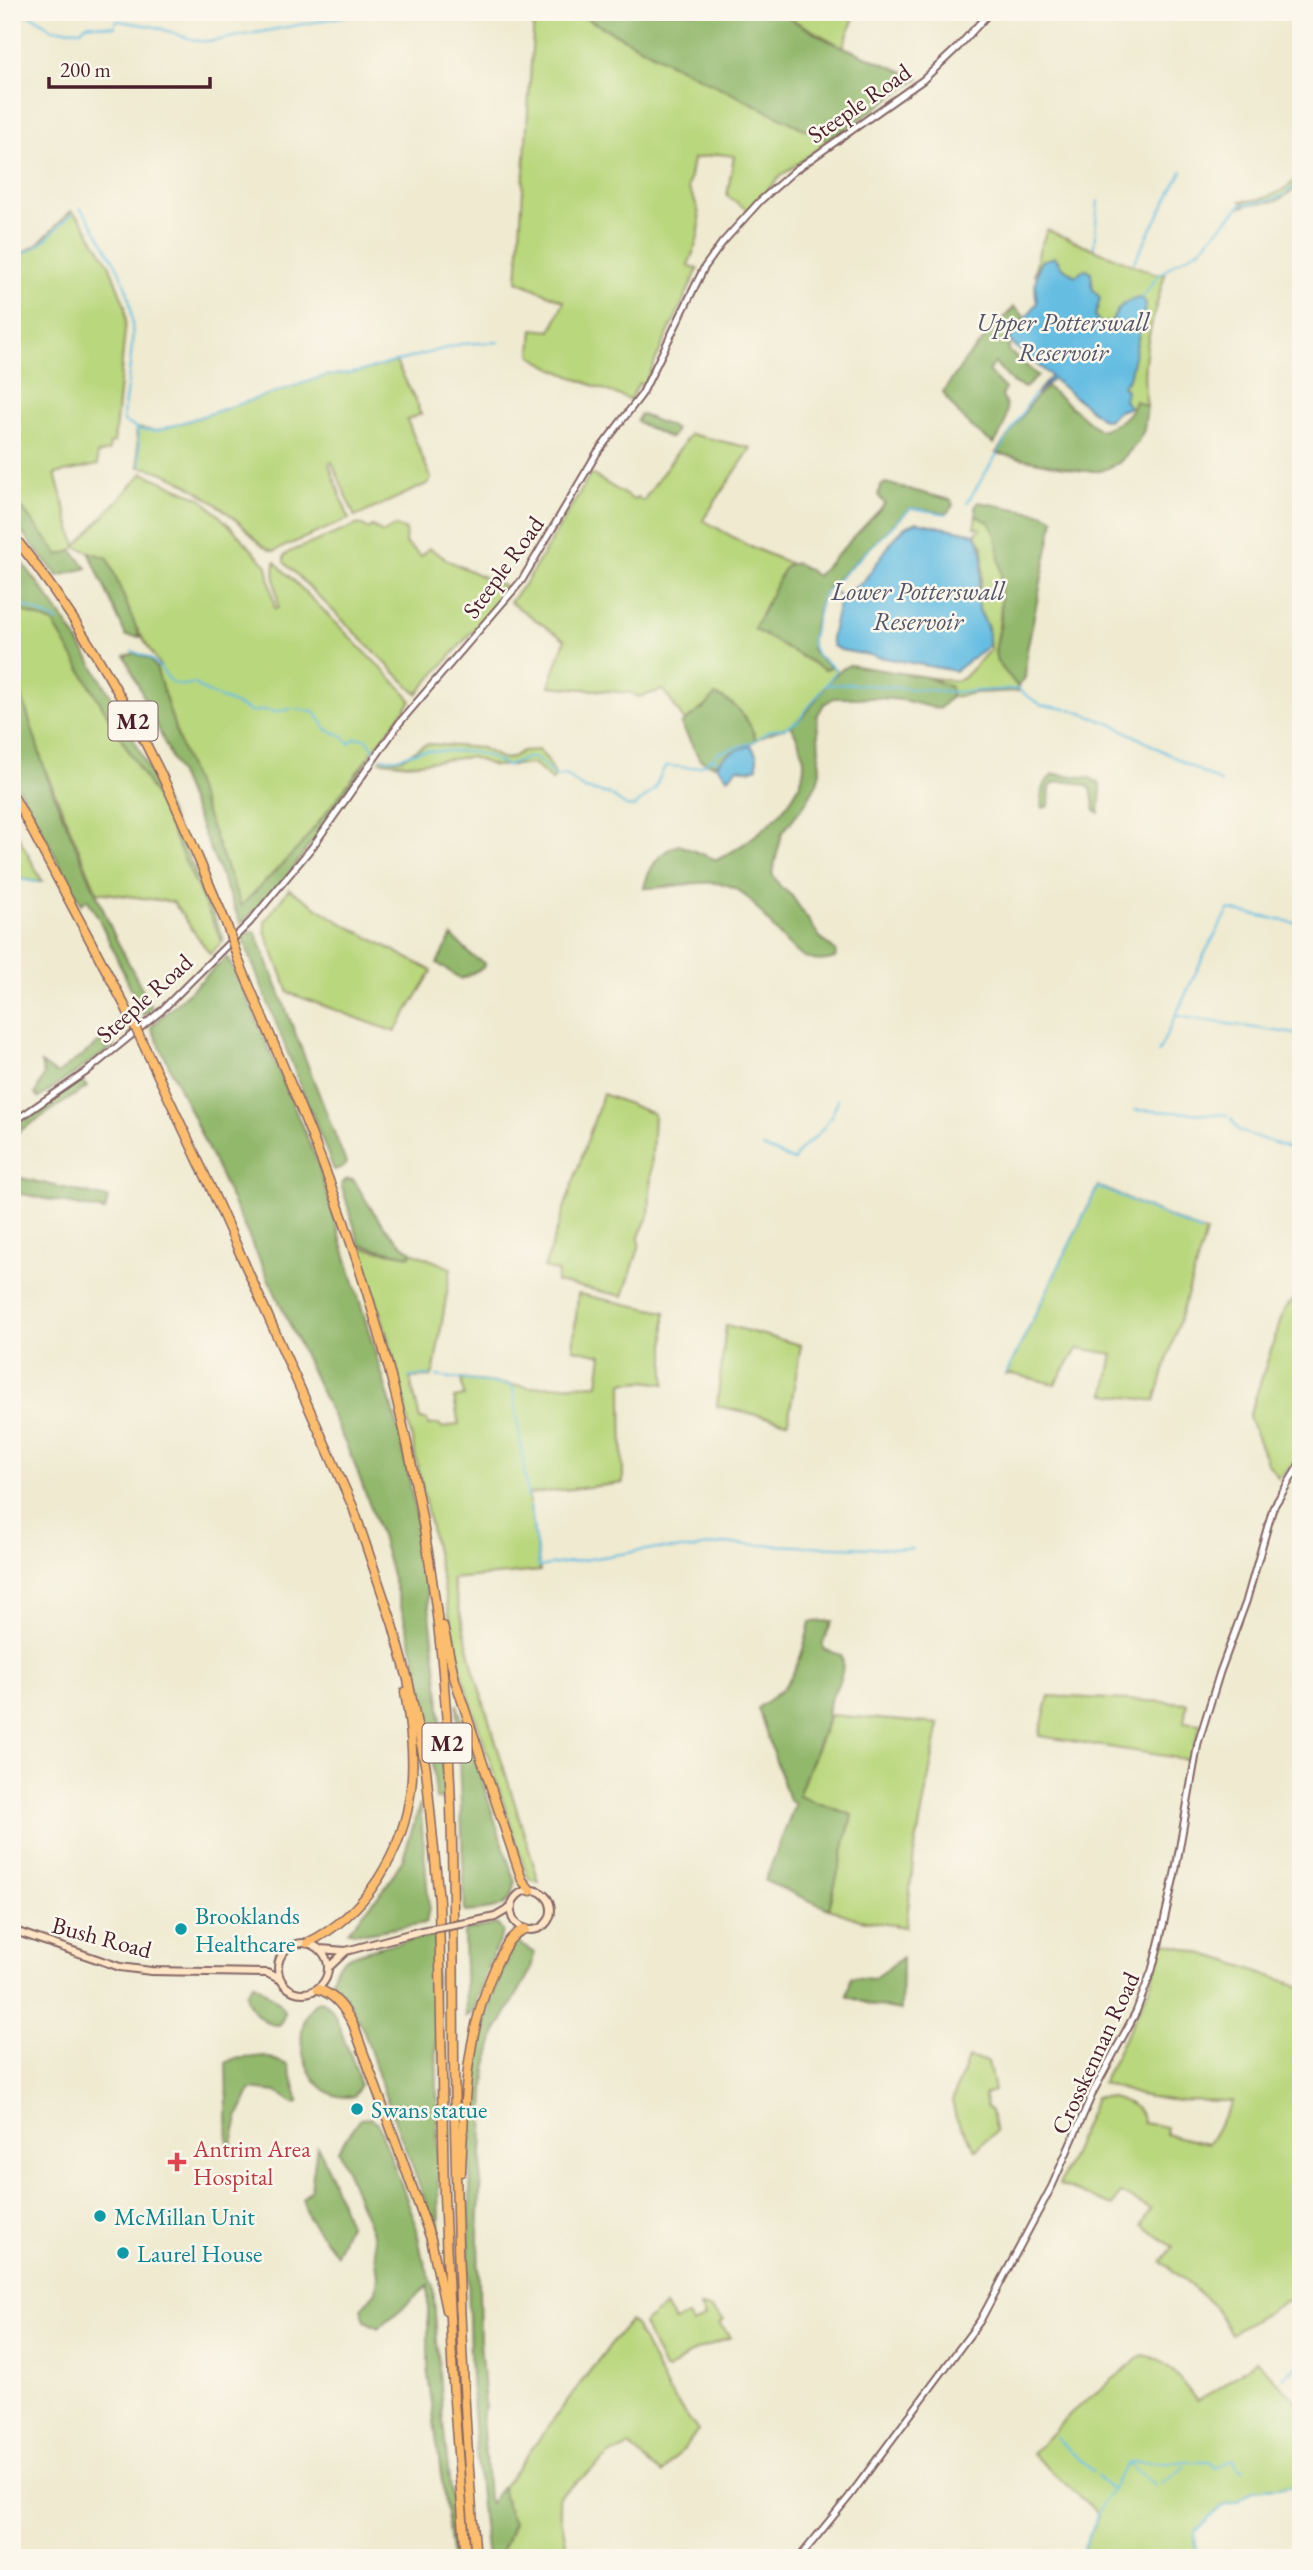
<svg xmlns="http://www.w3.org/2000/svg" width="1313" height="2570" font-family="'EB Garamond',serif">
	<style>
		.green { fill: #b9d77d; stroke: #827b54; stroke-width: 2 }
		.forest { fill: #92b86c; stroke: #6e6c4c; stroke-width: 2 }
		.water { fill: #65bde2; stroke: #586e86; stroke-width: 2 }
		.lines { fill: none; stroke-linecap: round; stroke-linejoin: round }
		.stream { stroke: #65bde2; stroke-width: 2 }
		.tertiary-casing { stroke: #846665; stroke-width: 9 }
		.secondary-casing { stroke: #846665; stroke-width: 10 }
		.motorway-casing { stroke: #846665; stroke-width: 11 }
		.tertiary { stroke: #fff; stroke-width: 5 }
		.secondary { stroke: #fee5c5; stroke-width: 6 }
		.motorway { stroke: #fcbd6e; stroke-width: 8 }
		.secondary-bridge-casing { stroke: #846665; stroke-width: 10; stroke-linecap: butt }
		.motorway-bridge-casing { stroke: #846665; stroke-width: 11; stroke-linecap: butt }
		.secondary-bridge { stroke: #fee5c5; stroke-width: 6 }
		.motorway-bridge { stroke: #fcbd6e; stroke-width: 8 }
		.culture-dot { fill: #0f9aa8; stroke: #fbf7ec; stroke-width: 2.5 }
		.health-dot { fill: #e0444e; stroke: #fbf7ec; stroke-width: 2.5 }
		.labels { text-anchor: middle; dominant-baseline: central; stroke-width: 5; stroke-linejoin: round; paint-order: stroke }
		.shield { fill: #fbf7ec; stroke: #7f6065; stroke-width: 2 }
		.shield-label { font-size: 23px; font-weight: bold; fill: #4a1f2b }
		.street-label { font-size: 24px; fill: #4a1f2b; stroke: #fbf7ec }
		.culture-label { font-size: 24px; fill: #0d838f; stroke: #fbf7ec; text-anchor: start }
		.health-label { font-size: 24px; fill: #be3a42; stroke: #fbf7ec; text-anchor: start }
		.water-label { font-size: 26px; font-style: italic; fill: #53566b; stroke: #fbf7ec }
	</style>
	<rect width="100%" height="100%" fill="#fbf7ec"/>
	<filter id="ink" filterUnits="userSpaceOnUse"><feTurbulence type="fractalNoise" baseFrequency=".0143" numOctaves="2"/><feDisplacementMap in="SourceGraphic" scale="14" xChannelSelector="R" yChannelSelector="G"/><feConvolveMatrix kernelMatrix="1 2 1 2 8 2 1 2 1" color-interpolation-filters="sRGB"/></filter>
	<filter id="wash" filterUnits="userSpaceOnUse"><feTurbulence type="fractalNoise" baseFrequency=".00686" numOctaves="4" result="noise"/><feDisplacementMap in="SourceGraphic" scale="28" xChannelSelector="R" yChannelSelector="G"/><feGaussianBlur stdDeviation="1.57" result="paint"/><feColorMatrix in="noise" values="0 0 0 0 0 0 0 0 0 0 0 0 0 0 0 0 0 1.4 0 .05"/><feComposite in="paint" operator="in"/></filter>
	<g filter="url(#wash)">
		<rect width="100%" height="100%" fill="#efead0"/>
		<!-- green -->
		<path class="green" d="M778,12H856L843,47Z
			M580,15L668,62L829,141L782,175L748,210L727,196L734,156L719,154L693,159L688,188C706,216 701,236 688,265L698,269L644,385L639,383L630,400C610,391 541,368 531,354L533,329L551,331L564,301L517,281L534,18Z
			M1301,176V185L1277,201L1250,204L1241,207L1244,204L1241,201C1266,201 1283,192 1301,176Z
			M71,211L81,219L109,264L125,306L126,320L114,443H110L109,451L97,454L98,465L55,474L76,546L143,473L202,499L232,528L267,566L275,609L278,608C278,594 272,575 275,562L407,694L411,701L299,848L241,906L183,754L156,668L160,666L90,552L76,547L72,551L59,555L12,496V259L38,244Z
			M1047,230L1153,273L1165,274C1153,318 1138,361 1147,406L1135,401L1133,407H1130L1123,401L1126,390L1122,386L1129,378L1145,304L1112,321L1100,324L1095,316L1100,298L1093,290L1086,269L1075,276L1061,266L1058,260L1041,261L1034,275L1039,251Z
			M396,362L419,407L418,409L421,414L407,420L431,478L429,483L355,517L332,462L329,464L349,519L274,551C261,549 250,532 240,523C215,502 173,469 139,467L136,428L157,431L325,376L358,372Z
			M690,434L751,448L703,520L749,546L789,563L783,571L754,629L825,670L831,666L837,670C828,683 807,714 796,722C785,730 770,731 756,740L755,737L707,705L685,721L663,690L638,697L631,693L549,686L565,640L510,602L527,581L591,474L634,500L637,497L643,501Z
			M976,516C980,518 987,520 990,523C1008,544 1001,627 995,652L1020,691L975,693L951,697V687L926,677L957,681L963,678L990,650L988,627L979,610L978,600L983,569V546L975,534L981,529L974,527Z
			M359,524L368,529L373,526L382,533L395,526L406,530L405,543L421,556L429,548L451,562L510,589L417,694L284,562V556L289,552Z
			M12,607L53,622L156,797L222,942L210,954L173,902L97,892L44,767L19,697L12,673Z
			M429,744L482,748L502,759L511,758L522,751L538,750L547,759L555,776L552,781L534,764L494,766L471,757L408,764L380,761L382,758C408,765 413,746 429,744Z
			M12,825L15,830L42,881L38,882L12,878Z
			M289,889L338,921L432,971L395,1032L289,993L265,931V921Z
			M603,1094L654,1114L649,1215L639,1236V1248L623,1296L556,1282L558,1272L544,1268Z
			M1098,1186L1206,1233L1155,1401L1105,1394L1113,1354L1078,1348L1055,1384L1012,1374L1006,1375Z
			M361,1248L410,1256L412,1252L451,1268L434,1370L431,1377L410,1378L420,1419L427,1420L428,1425L439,1424L442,1428L459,1424L454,1398L464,1396L461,1379L529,1387L598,1384L602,1355L573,1349L578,1294L665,1312V1384L644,1381L622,1383L623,1483L528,1494L540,1571L452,1579L474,1671L539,1882L529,1879L523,1863L463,1678L397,1370Z
			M1301,1292V1456L1278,1478L1267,1462L1249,1417L1284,1310Z
			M726,1325L801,1345L788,1422L717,1406Z
			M1049,1696L1187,1703L1184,1722L1201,1724L1190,1760L1039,1736Z
			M830,1715L939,1724L914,1854L906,1927L860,1920L829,1909L852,1815L798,1796Z
			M1163,1942L1228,1961L1301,1987V2292L1231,2334L1214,2306L1162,2261L1173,2247L1142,2225L1151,2209L1120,2193L1113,2206L1059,2185L1096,2097C1113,2097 1143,2102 1143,2123L1167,2127L1166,2134L1208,2144L1233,2101L1168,2100L1139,2095L1102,2083L1148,1991Z
			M968,2058L988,2061L994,2091L985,2094L986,2107L991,2112L996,2131L976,2150L956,2118L952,2101Z
			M665,2306L674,2321L688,2316L693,2324L705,2317L700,2307L709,2308L724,2320L719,2324L731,2337L697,2350L667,2370L664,2369L643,2324Z
			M630,2321L635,2325L667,2389L698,2431L662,2474L629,2446L610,2455L559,2496L558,2500L569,2558H503L502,2550L513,2523L508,2513L502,2487C546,2433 584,2374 630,2321Z
			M1143,2355C1168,2358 1182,2383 1197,2401L1223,2385L1256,2360L1301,2405V2486L1253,2490L1238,2502L1223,2506L1195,2532L1196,2558H1080L1099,2514L1032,2454L1072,2412Z"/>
		<!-- forest -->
		<path class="forest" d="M581,12H778L829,41L919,78L829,141L668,62L580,15Z
			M1014,307L1025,317L1009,341V351L1038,376L1025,388L1013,383L995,363L988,371L1005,389L1002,396C1012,412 1004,429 994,444C974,431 956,413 943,392L967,358Z
			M1047,387L1099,430C1116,426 1130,418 1135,401L1147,406L1144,430L1137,443L1119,463L1101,471H1082L996,453L1034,399Z
			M640,414L676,429L672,437L669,438L639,423L637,421Z
			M885,483L951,500L953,505L947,513L911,508L827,589C820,599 808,639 813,651C817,657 825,662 831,666L825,670L754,629L783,570C795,556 804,568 817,576L885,504L878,495L881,486Z
			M12,496L59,555L72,551L87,568L58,576L12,520Z
			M978,502L1045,514L1054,519L1027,650L1025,678L1018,687L997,662L995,652L1001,620V573L996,535L989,522L976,516L975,506Z
			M12,550C108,666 167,802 224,940L222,942L156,797L53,623L12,607Z
			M89,552L108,558L140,637L126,636Z
			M135,653L150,659L156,668L179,741L241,906L298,848L370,757L342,802L281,884L241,924L182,781L125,656Z
			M12,664L49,783L114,935L152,1008L143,1015L99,919L87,899L81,904L12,775Z
			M850,665L926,677L951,687V697L939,709L902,700L879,698H834L824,704L817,716L820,771L817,783L807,801L782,833L772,874L780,886L792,896L819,936L836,952L835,958C787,976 768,902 730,886C707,877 669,889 644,888C648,869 660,850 679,845L717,860C750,843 806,802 804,761C803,748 796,736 791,725C816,712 822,676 850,665Z
			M715,695C736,702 749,718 756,740C742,750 726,754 714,765L700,760L681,724L707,705Z
			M1054,774L1090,778L1099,783L1101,791L1099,813L1095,811L1091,788C1079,782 1067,780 1054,783L1050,788L1049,806L1043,808C1039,794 1043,782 1054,774Z
			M252,931L256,933L346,1163L343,1167L334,1170L242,937Z
			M452,936L471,955L485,964L484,967L461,979L437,963Z
			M227,957L245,993L317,1161L401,1437L422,1547L439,1691L445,1800L436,1799L429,1715L416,1660L381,1536L353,1460L151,1027Z
			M109,1032L114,1046L39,1098L35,1094L44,1075L41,1063L57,1074L100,1042Z
			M81,1080L87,1087L12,1136V1129Z
			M12,1176L108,1198L105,1211L12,1192Z
			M347,1179L354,1180C370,1208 385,1233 412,1252L410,1256L360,1245L341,1184Z
			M832,1621L823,1643V1649L841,1655C850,1678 823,1700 828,1717L798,1796L852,1815L829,1909L765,1881L795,1804L789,1800L758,1708C765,1701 774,1698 781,1690C798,1672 805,1645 810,1622Z
			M457,1704L515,1882C511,1913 490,1909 465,1912Z
			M420,1804L429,1908L426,1923L365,1933L348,1931L386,1887L403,1858Z
			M497,1924L503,1932L489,1963L473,2012L466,2017L464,1933L469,1930Z
			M435,1936V1937L439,2245L427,2205L385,2095L364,2031L348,2002L330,1986C332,1980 334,1970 338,1965C348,1950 415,1940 435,1936Z
			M515,1941L534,1953L531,1970L495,2034L486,2069L478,2235L480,2341L485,2407L482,2414L488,2499L490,2503L502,2487L508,2513L513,2523L502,2550L503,2558H487C472,2438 465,2317 470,2196C471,2156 469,2113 475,2073C482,2027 496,1984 515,1941Z
			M902,1958L901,2010L872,2005L847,1996L851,1977L873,1979Z
			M253,1983L279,2002L285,2013L280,2025C264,2026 249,2009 246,1994Z
			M318,2001L326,2003L332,2009L358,2074L360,2086L354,2096C306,2106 284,2025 318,2001Z
			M265,2056L288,2065L299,2101L296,2104L276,2092L251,2089L239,2115L230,2150H228L226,2063L233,2059Z
			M371,2118L378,2123L415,2221L422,2256L433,2286L442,2411L457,2558H452L428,2375V2286L379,2328L365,2321L361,2309L376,2291L378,2277L373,2235L338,2150L360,2119Z
			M317,2147L322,2154L349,2225L336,2254L309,2219L302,2199L311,2188Z"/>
		<!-- water -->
		<path class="water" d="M1055,257L1061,266L1075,276L1086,269L1091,272L1093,290L1100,298L1095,316L1100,324L1112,321C1118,307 1125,299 1142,298L1146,304L1129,378L1122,386L1126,390L1124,401L1130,407L1119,411L1108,420L1101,418L1053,379L1035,395L1051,376L1009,341L1037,303C1034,287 1035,276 1041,261Z
			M917,522L975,534C993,563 972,581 979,609C980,614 984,619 986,624C989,631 988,639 988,646L955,671L841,650L833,646L831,638L840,598L829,587L841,597L863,582L893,540L905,527Z
			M751,745L757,756V767L750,770L738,768L728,778L717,766C721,755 739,749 751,745Z"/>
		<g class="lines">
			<!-- stream -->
			<path class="stream" d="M22,12L38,19L52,29L82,30L83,27L89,24L115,27V21H120L156,27L197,41H213L346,16
				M80,208L87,216C100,237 115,259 124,282C141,322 128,374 123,416L124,422L141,430L157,431L325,376L358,372L461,344L498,342
				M1094,247L1098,201
				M12,261L41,244L73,213
				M1134,262L1182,171
				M1142,298L1158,276L1172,265L1200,249L1241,205L1271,200L1282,196L1301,182
				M137,428L141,465
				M967,503L1034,394
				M12,597L19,603L57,621
				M132,651C139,654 148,656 153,661C172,677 166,690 195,683L201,689L252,712L265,710L275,712L291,709
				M826,685L851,684L954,692L1017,689L1041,705L1067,709
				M295,709L314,711L327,730L341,735L349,743L356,738L367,739L376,752
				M1070,709L1114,725L1222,783
				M382,758C396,761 407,754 420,751C426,749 430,751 437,751C468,751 478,749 506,766C514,764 521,759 528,758C540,756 547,771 556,777L566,775L584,789L609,794L626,806L634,807L654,790L663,770L667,766C684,767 700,772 711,758L718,761
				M713,758L717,753L751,743L769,731L784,728L798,721L837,670L817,655L811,642L823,594L911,508L946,514
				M12,878L38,882
				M1177,1016L1301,1035
				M1158,1053L1206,951L1229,910L1301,924
				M1135,1110L1227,1115
				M1231,1118L1239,1131L1301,1152
				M763,1147L794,1161C798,1147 808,1145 817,1135C827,1125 834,1113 838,1099
				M1006,1374L1098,1187L1200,1231
				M437,1376L513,1386L528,1500
				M410,1377L431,1376
				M530,1505L539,1567L652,1549H689L723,1544L912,1549
				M1283,2378L1301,2362
				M1056,2438L1093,2472
				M1128,2462H1210L1216,2468L1232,2459L1239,2469L1243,2470
				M1128,2463L1155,2486
				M1097,2476L1111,2489
				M1161,2484L1186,2466
				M1080,2558L1102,2505L1127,2463
				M1196,2558L1195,2532L1223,2506L1238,2502L1253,2490L1301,2486
				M1286,2558L1301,2544"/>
		</g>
	</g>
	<g filter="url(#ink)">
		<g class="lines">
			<defs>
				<path id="tertiary" d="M12,1123L86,1072L161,1011L250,922L313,846L400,722L522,580L597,453L642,394L704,268L722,243L760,201L794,171L923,80L958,47L990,12
					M799,2558L849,2497L980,2321L1052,2186L1094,2090L1136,2012L1152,1970L1159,1943L1176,1868L1198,1743L1220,1672L1246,1602L1273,1508L1301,1462"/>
				<path id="secondary" d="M511 1910a20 20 0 1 1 40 0a20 20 0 1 1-40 0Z
					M472,1922L495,1917L512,1907
					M12,1930L120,1967L151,1971L267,1973L281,1980
					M278 1968a25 25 0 1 1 50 0a25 25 0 1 1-50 0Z
					M320,1949L346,1951L421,1931
					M328,1968L346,1951"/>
				<path id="motorway" d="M12,534C75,614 128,703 171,795C190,837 207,880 226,923
					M12,793L125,1006
					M238,959C278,1055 321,1150 353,1249C391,1363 419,1481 435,1600C455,1751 453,1906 454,2058C456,2225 461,2392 476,2558
					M146,1050L210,1186L353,1507L393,1625L408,1680L426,1769L439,1901L444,2196L454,2401L466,2558
					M443,1626L455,1680L522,1880L531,1891
					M307,1943C366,1915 404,1851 411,1788C415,1757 410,1723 405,1692
					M318,1989C336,1995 344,2008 353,2024L431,2239L446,2310
					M461,2172C464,2101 466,2031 496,1965C504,1949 508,1936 525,1929"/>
			</defs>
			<!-- tertiary casing -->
			<use href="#tertiary" class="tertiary-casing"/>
			<!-- secondary casing -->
			<use href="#secondary" class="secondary-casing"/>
			<!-- motorway casing -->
			<use href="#motorway" class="motorway-casing"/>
			<!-- tertiary -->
			<use href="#tertiary" class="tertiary"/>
			<!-- secondary -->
			<use href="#secondary" class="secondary"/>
			<!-- motorway -->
			<use href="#motorway" class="motorway"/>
			<defs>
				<path id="secondary-bridge" d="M421,1931L472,1922"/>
				<path id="motorway-bridge" d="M226,923L238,959
					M125,1006L146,1050"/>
			</defs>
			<!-- secondary-bridge casing -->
			<use href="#secondary-bridge" class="secondary-bridge-casing"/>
			<!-- motorway-bridge casing -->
			<use href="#motorway-bridge" class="motorway-bridge-casing"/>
			<!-- secondary-bridge -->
			<use href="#secondary-bridge" class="secondary-bridge"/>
			<!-- motorway-bridge -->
			<use href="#motorway-bridge" class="motorway-bridge"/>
		</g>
	</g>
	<!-- markers -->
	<g class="culture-dot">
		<circle cx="181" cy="1929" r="7"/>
		<circle cx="357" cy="2109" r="7"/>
		<circle cx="100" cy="2216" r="7"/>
		<circle cx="123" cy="2253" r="7"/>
	</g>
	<path class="health-dot" d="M173.5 2151.5h7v7h7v7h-7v7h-7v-7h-7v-7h7z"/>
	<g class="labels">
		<!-- shield labels -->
		<g class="shield">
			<rect x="108.5" y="701.5" width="49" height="39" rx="5"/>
			<rect x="422.5" y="1723.5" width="49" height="39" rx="5"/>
		</g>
		<g class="shield-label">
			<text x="133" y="721">M2</text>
			<text x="447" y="1743">M2</text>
		</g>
		<!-- street labels -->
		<g class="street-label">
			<text transform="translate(859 103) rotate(-35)">Steeple Road</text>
			<text transform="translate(503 567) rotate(-54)">Steeple Road</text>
			<text transform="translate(144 998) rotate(-42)">Steeple Road</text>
			<text transform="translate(102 1937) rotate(15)">Bush Road</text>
			<text transform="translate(1095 2053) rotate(-65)">Crosskennan Road</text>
		</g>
		<!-- culture labels -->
		<g class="culture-label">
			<text x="195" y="1915">Brooklands<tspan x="195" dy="28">Healthcare</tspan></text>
			<text x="371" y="2109">Swans statue</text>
			<text x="114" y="2216">McMillan Unit</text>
			<text x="137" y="2253">Laurel House</text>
		</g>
		<!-- health labels -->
		<g class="health-label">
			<text x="193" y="2148">Antrim Area<tspan x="193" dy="28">Hospital</tspan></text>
		</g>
		<!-- water labels -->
		<g class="water-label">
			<text x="1063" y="322">Upper Potterswall<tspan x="1063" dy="30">Reservoir</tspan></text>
			<text x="918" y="591">Lower Potterswall<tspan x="918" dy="30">Reservoir</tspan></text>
		</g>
	</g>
	<!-- margin -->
	<rect width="1313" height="2570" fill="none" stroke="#fbf7ec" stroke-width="42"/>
	<!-- scale -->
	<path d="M49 77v10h161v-10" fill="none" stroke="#4a1f2b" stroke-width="3.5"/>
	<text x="60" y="77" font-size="21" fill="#4a1f2b" stroke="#fbf7ec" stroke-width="5" paint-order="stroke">200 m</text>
</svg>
